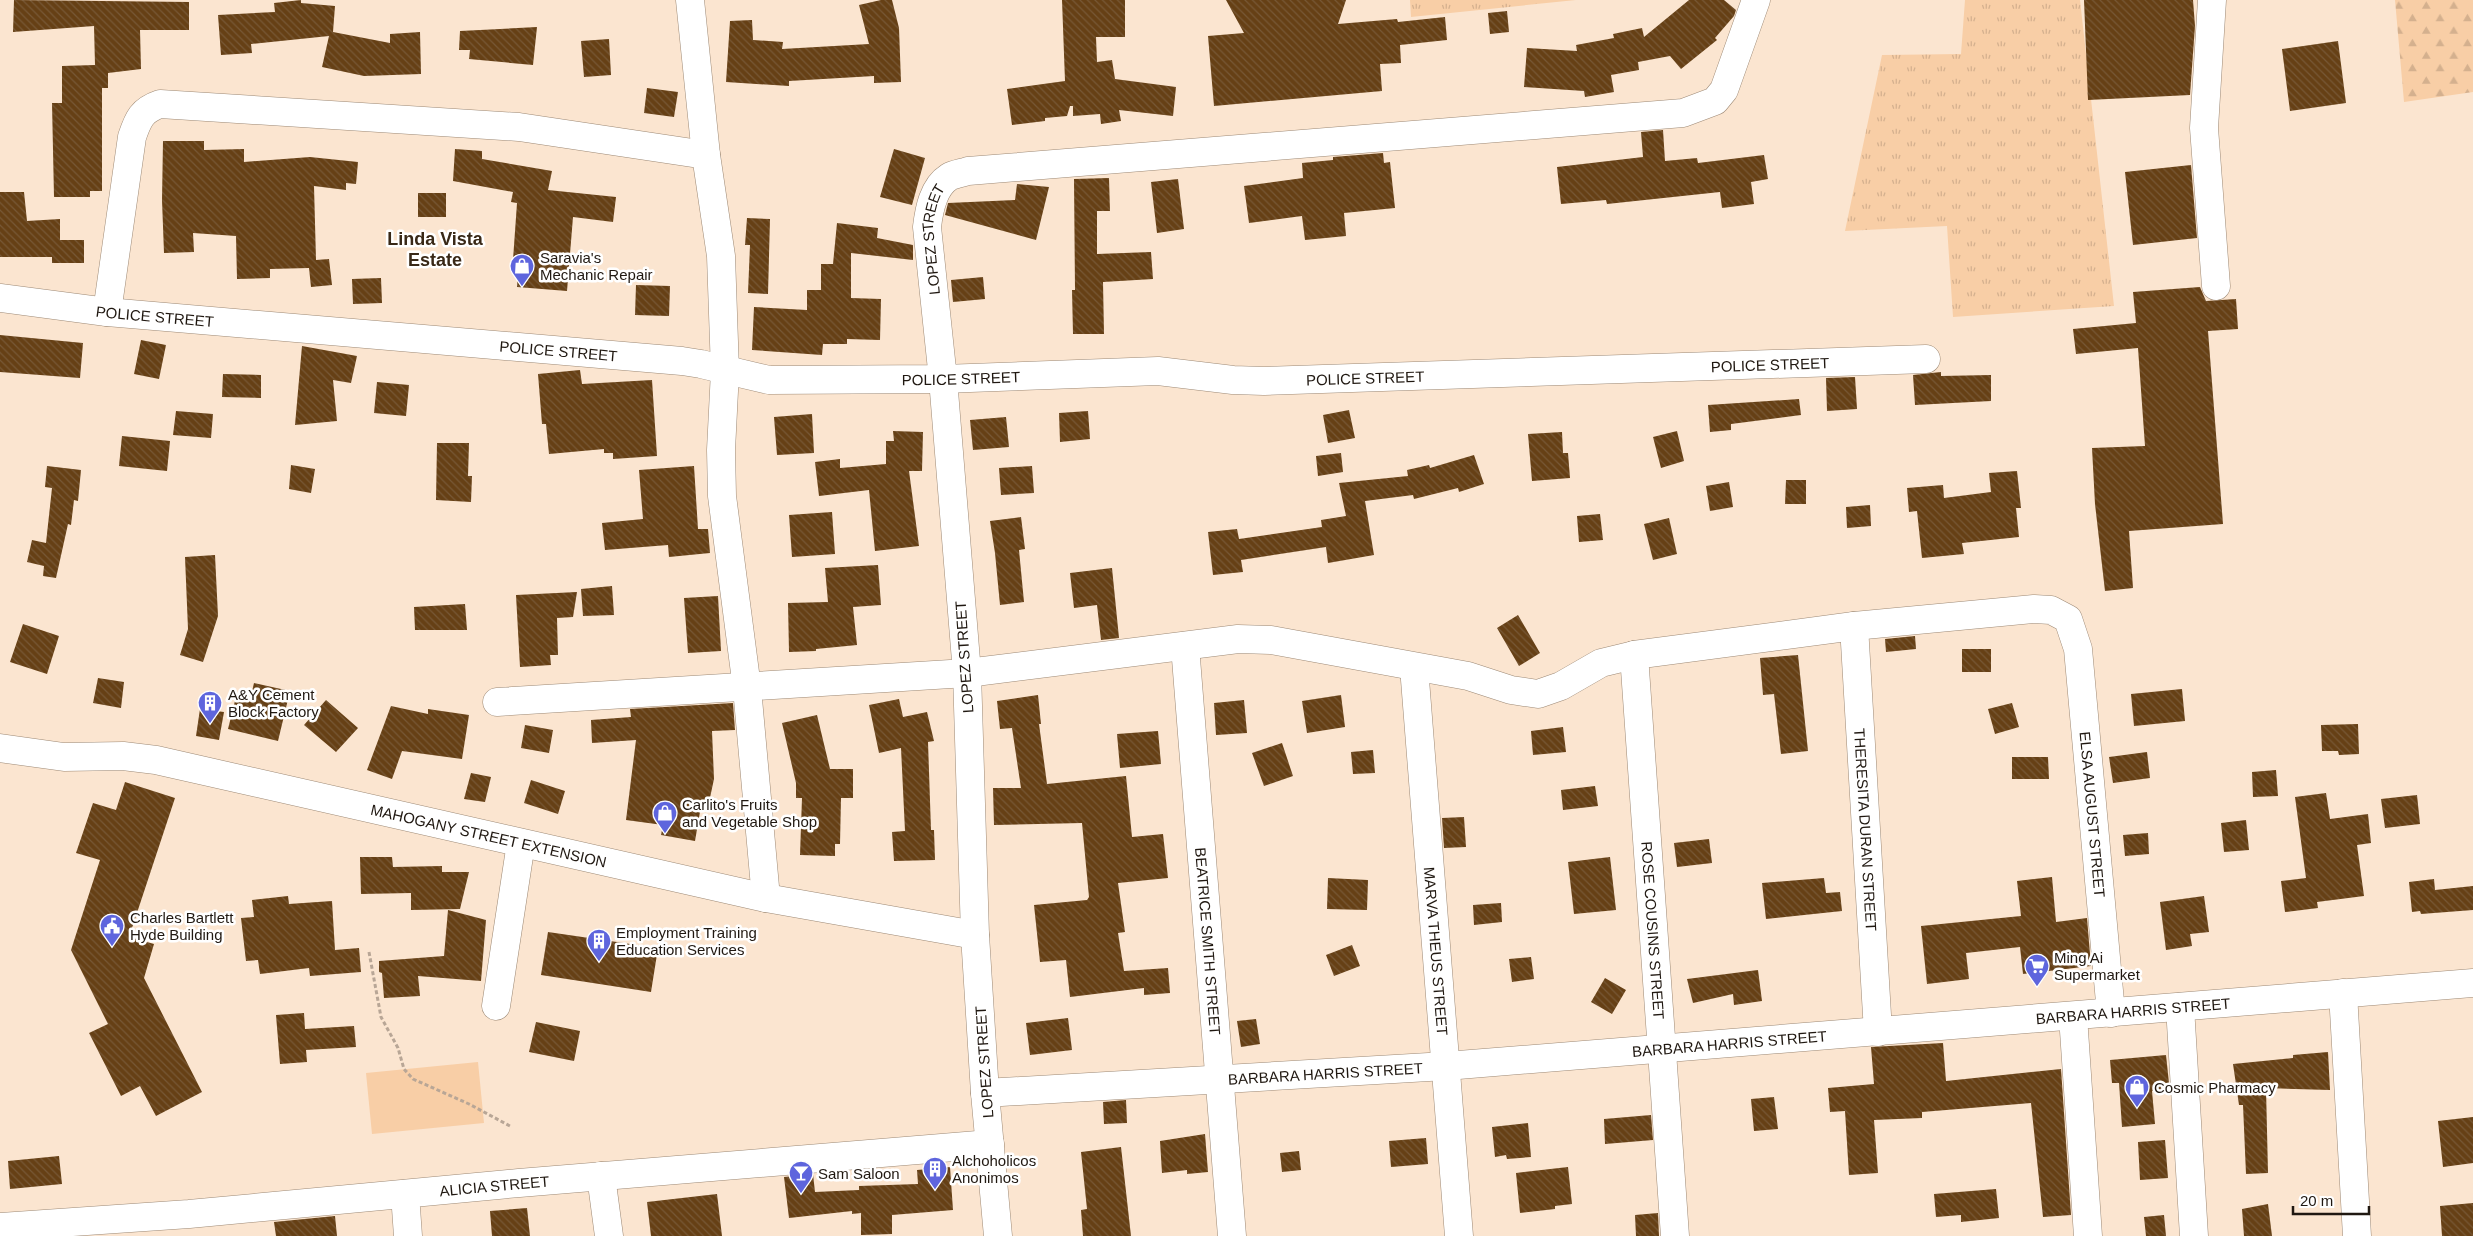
<svg xmlns="http://www.w3.org/2000/svg" width="2473" height="1236" font-family="Helvetica,sans-serif">
	<style>
		.grass { fill: url(#grass-tufts) }
		.forest { fill: url(#forest-firs) }
		.pitch { fill: #f8cea6 }
		.building { fill: url(#building-back-hatch) }
		.lines { fill: none; stroke-linecap: round; stroke-linejoin: round }
		.minor-casing { stroke: #9d8975; stroke-width: 29 }
		.path { stroke: #b8a696; stroke-width: 3; stroke-dasharray: 4 2.5; stroke-linecap: butt }
		.minor { stroke: #fff; stroke-width: 28 }
		.labels { text-anchor: middle; dominant-baseline: central; stroke-width: 5; stroke-linejoin: round; paint-order: stroke }
		.street-label { font-size: 15px; fill: #201811; stroke: #fff }
		.poi-label { font-size: 15px; fill: #201811; stroke: #fff; text-anchor: start }
		.quarter-label { font-size: 18px; font-weight: bold; fill: #382817; stroke: #fff }
	</style>
	<defs>
		<pattern id="grass-tufts" width="24" height="20" patternUnits="userSpaceOnUse" patternTransform="scale(1.25)"><rect width="24" height="20" fill="#f8cea6"/><path d="M3 7l-1-3M5 7V3M7 7l1-3M15 17l-1-3M17 17v-4M19 17l1-3" fill="none" stroke="#d4b08e"/></pattern>
		<pattern id="forest-firs" width="22" height="20" patternUnits="userSpaceOnUse" patternTransform="scale(1.25)"><rect width="22" height="20" fill="#f8cea6"/><path d="M5 1l3.5 6h-7zM16 11l3.5 6h-7z" fill="#d4b08e"/></pattern>
		<pattern id="building-back-hatch" width="6" height="6" patternUnits="userSpaceOnUse" patternTransform="scale(1.25)"><rect width="6" height="6" fill="#664015"/><path d="M-1 5l2 2M0 0l6 6M5-1l2 2" fill="none" stroke="#775836"/></pattern>
	</defs>
	<rect width="100%" height="100%" fill="#fbe5d0"/>
	<!-- grass -->
	<path class="grass" d="M1410,0H1576L1411,17Z
		M1965,0H2080L2114,306L1953,317L1947,226L1845,231L1882,55L1961,54Z"/>
	<!-- forest -->
	<path class="forest" d="M2395,0H2473V92L2404,102Z"/>
	<!-- pitch -->
	<path class="pitch" d="M478,1062L484,1123L372,1134L366,1073Z"/>
	<!-- building -->
	<path class="building" d="M14,0L189,2V30H140L141,69L108,73V88H102V191H90V197H54L52,103H62V66L95,65L94,26L13,32Z
		M301,0V3L335,6L333,32L390,43V34L420,32L421,74L364,76L322,67L329,36L251,44L252,53L221,55L218,15L275,12L274,3Z
		M881,0H892L899,28L901,82L874,83V76L789,81V86L726,82L730,21L752,20L753,40L783,42L782,49L869,44L859,5Z
		M1062,0H1125V37H1096L1097,62L1112,60L1115,79L1176,87L1173,116L1119,110L1121,121L1101,124L1100,114L1073,116V106H1070L1067,116L1045,118V121L1012,125L1007,89L1065,81Z
		M1226,0H1346L1338,24L1397,19L1398,22L1445,17L1447,40L1400,45L1401,63L1380,64L1382,91L1214,106L1208,36L1244,33Z
		M1689,0H1724L1736,10L1734,16L1715,38L1717,40L1681,69L1670,56L1638,62L1639,70L1611,75L1614,92L1585,97L1584,91L1524,87L1527,48L1577,51L1576,45L1614,38L1613,34L1642,28L1644,37Z
		M2084,0H2193L2195,26L2190,95L2088,100Z
		M1507,11L1509,32L1490,34L1488,13Z
		M537,27L533,65L469,59L470,50H459L460,31Z
		M609,39L611,75L584,77L581,41Z
		M2338,41L2346,103L2290,111L2282,49Z
		M647,88L678,92L674,117L644,113Z
		M1663,130L1665,161L1697,158L1698,163L1764,155L1768,179L1751,182L1754,204L1722,208L1720,192L1607,204L1606,200L1561,204L1557,167L1643,157L1641,132Z
		M163,141H204V150L244,149V162L310,157L358,162L356,184L346,183V190L314,186L316,260L329,259L332,285L311,287L309,268L270,269V278L237,279L236,236L193,233L194,252L164,253L162,200Z
		M455,149L482,151V159L552,171L548,190L616,197L613,222L573,217L567,291L517,287L518,274H512L517,203L511,202L513,192L453,181Z
		M894,149L925,158L912,205L880,197Z
		M1383,153L1384,163L1390,162L1395,208L1344,213L1346,236L1305,240L1302,216L1249,223L1244,186L1303,178L1302,163L1333,160V157Z
		M2191,165L2197,238L2133,245L2125,172Z
		M1109,178L1110,211H1097V254L1151,252L1153,279L1103,282L1104,334H1073L1072,290H1075L1074,179Z
		M1178,179L1184,229L1157,233L1151,182Z
		M1017,184L1049,187L1036,240L945,215L948,203L1015,200Z
		M0,192H24L27,221L60,219V240H84V263H52V257H0Z
		M418,193H446V217H418Z
		M747,218L770,219L768,294L748,293L750,245H745Z
		M837,223L878,228L877,238L913,245V260L851,253V298L881,299L880,340L847,339V344H823L822,355L752,350L754,307L807,310V290H821V264H833Z
		M983,277L985,299L953,302L951,280Z
		M381,278L382,303L353,304L352,279Z
		M636,285L670,286L669,316L635,315Z
		M2200,287L2206,301L2236,299L2238,329L2208,331L2223,524L2129,531L2133,588L2105,591L2095,504L2092,448L2145,446L2138,348L2076,354L2073,329L2136,323L2133,292Z
		M0,335L83,343L80,378L0,372Z
		M141,340L166,345L159,379L134,374Z
		M302,346L357,356L351,383L333,380L337,421L295,425Z
		M580,370L582,384L652,380L657,456L613,459V453H604V449L549,454L546,424H542L538,374Z
		M1941,372V376L1991,375V401L1915,405L1913,375Z
		M223,374L261,375V398L222,397Z
		M1855,377L1857,409L1827,411L1826,378Z
		M377,382L409,385L406,416L374,413Z
		M1799,399L1801,415L1731,424V430L1710,432L1708,405Z
		M1349,410L1355,438L1328,443L1323,415Z
		M176,411L213,414L211,438L173,435Z
		M1088,411L1090,439L1060,442L1059,413Z
		M812,414L814,453L777,455L774,417Z
		M1006,417L1009,447L973,450L970,420Z
		M893,431L923,432L922,471H909L919,546L875,551L869,490L819,496L815,462L840,459V468L886,464V441H894Z
		M1677,431L1684,461L1661,468L1653,437Z
		M1562,432L1563,453H1568L1570,478L1532,481L1528,434Z
		M122,436L170,441L167,471L119,466Z
		M437,443H469L468,476H472L471,502L436,500Z
		M1341,453L1343,472L1318,476L1316,456Z
		M1474,455L1484,484L1459,492L1458,488L1414,499L1413,495L1365,501L1374,555L1328,563L1326,547L1241,560L1243,572L1213,575L1208,532L1237,529L1239,539L1322,527L1321,520L1346,516L1339,483L1408,476L1407,470L1429,465L1430,468Z
		M291,465L315,469L311,493L289,489Z
		M47,466L81,470L78,501L74,500L71,525L68,524L56,578L43,576L44,566L27,562L32,540L46,543L52,488L45,487Z
		M694,466L698,529H708L710,553L669,557L668,545L605,550L602,523L643,519L639,470Z
		M1032,466L1034,493L1001,495L999,468Z
		M2017,471L2021,508H2016L2019,537L1962,543L1964,554L1922,558L1917,511L1909,512L1907,488L1943,485L1944,498L1991,492L1989,473Z
		M1786,480H1806V504H1785Z
		M1729,482L1733,507L1710,511L1706,486Z
		M1870,505L1871,526L1847,528L1846,507Z
		M832,512L835,554L792,557L789,515Z
		M1600,514L1603,540L1579,542L1577,516Z
		M1021,517L1025,549L1019,550L1024,602L1000,605L995,553L990,521Z
		M1669,518L1677,554L1653,560L1644,524Z
		M215,555L218,616L203,662L180,655L188,629L185,557Z
		M878,565L881,605L853,607L857,645L816,649V651L789,652L788,603L828,602L825,568Z
		M1112,568L1119,638L1101,640L1097,605L1074,608L1070,573Z
		M612,586L614,615L583,616L581,589Z
		M577,592L573,617L557,618L558,655H550L551,665L520,667L516,595Z
		M718,596L721,651L688,653L684,598Z
		M465,604L467,630H415L414,607Z
		M1518,615L1540,653L1519,666L1497,628Z
		M23,624L59,636L47,674L10,662Z
		M1915,636L1916,649L1886,652L1885,639Z
		M1962,649H1991V672H1962Z
		M1798,655L1808,751L1781,754L1774,694L1763,695L1760,658Z
		M98,678L124,682L121,708L93,703Z
		M254,683L290,691L278,741L228,729L236,697L250,700Z
		M2182,689L2185,721L2134,726L2131,694Z
		M1038,695L1041,724H1039L1047,784L1126,776L1132,837L1163,834L1168,878L1118,883L1125,932L1118,933L1124,971L1168,968L1170,993L1144,995V988L1070,997L1066,960L1040,962L1034,905L1087,900L1089,897L1082,823L994,825L993,788H1021L1012,728L1000,729L997,701Z
		M1341,695L1345,727L1307,733L1302,701Z
		M899,699L903,717L927,712L934,741L928,742L931,830H934L935,860L894,861L892,832L905,831L901,748L879,753L869,705Z
		M326,700L358,728L336,752L304,725Z
		M1244,700L1247,733L1216,735L1214,703Z
		M733,703L735,730L712,731L714,779L708,807L701,806L695,841L661,835L663,825L626,820L636,740L592,743L591,720L631,717L630,709Z
		M2012,703L2019,727L1995,734L1988,709Z
		M391,706L428,714V709L469,715L462,759L402,751L392,779L367,770Z
		M200,709L224,712L219,740L196,736Z
		M817,715L830,769H853V798H841L840,844H835V856L800,855L802,798H796V783L782,723Z
		M2358,724L2359,754L2339,755L2338,751H2322L2321,725Z
		M525,725L553,730L549,753L521,748Z
		M1563,727L1566,752L1533,755L1531,731Z
		M1158,731L1161,764L1120,768L1117,734Z
		M1282,743L1293,776L1264,786L1252,753Z
		M1373,750L1375,773L1353,774L1351,752Z
		M2147,752L2150,778L2113,783L2109,757Z
		M2012,757H2048L2049,779H2012Z
		M2276,770L2278,796L2253,797L2252,772Z
		M471,773L491,777L485,802L464,799Z
		M531,780L565,791L558,814L524,803Z
		M125,782L175,798L129,937L154,944L144,978L202,1092L156,1116L140,1086L121,1096L89,1033L108,1024L71,950L100,860L76,853L93,803L116,810Z
		M1595,786L1598,806L1563,810L1561,790Z
		M2326,793L2330,819L2368,814L2371,843L2357,845L2364,896L2317,902L2318,908L2285,912L2281,881L2306,878L2295,797Z
		M2417,795L2420,824L2385,828L2381,799Z
		M1464,817L1466,847L1444,848L1442,818Z
		M2246,820L2249,850L2224,852L2221,823Z
		M2148,833L2149,854L2125,856L2123,835Z
		M1709,839L1712,863L1677,867L1674,843Z
		M360,857H392L393,867L442,866V872H469L460,909L411,910V893L361,894Z
		M1610,857L1616,910L1574,914L1568,862Z
		M2052,877L2056,922L2087,918L2091,966L2023,974L2020,947L1966,953L1969,979L1927,984L1921,926L2021,916L2017,881Z
		M1328,878L1368,880L1367,910L1327,909Z
		M1824,878L1826,893L1840,892L1842,911L1766,919L1762,883Z
		M2434,879L2435,890L2473,886V910L2421,914L2420,911L2412,912L2409,882Z
		M288,896L289,904L332,901L335,950L359,948L361,972L310,976L309,968L260,974L258,960L246,961L241,918L254,917L252,900Z
		M2204,896L2209,932L2190,934L2192,946L2166,950L2160,902Z
		M1501,903L1502,922L1474,925L1473,905Z
		M448,910L486,920L481,981L418,976L420,996L384,998L382,973L379,972V961L444,956Z
		M548,932L658,948L651,992L541,975Z
		M1352,945L1360,966L1334,976L1326,955Z
		M1531,957L1534,979L1512,982L1509,959Z
		M1758,970L1762,1001L1734,1005L1733,994L1693,1003L1687,979Z
		M1605,978L1626,990L1612,1014L1591,1002Z
		M304,1013L305,1029L354,1026L356,1047L306,1050L307,1062L280,1064L276,1015Z
		M1068,1018L1072,1050L1030,1055L1026,1023Z
		M1256,1019L1260,1044L1241,1047L1237,1021Z
		M536,1022L580,1031L574,1061L529,1052Z
		M1943,1043L1946,1081L2061,1069L2071,1215L2043,1217L2031,1103L1922,1112V1118L1874,1120L1878,1173L1849,1175L1845,1111L1830,1112L1828,1088L1874,1084L1871,1047Z
		M2328,1052L2330,1090L2266,1088L2268,1173L2246,1174L2243,1105H2239L2233,1064L2293,1058V1055Z
		M2166,1055L2169,1083L2161,1084L2162,1090L2152,1091L2155,1124L2122,1127L2119,1083H2112L2110,1060Z
		M1774,1097L1778,1129L1754,1131L1751,1099Z
		M1126,1100L1127,1123L1104,1124L1103,1102Z
		M1651,1115L1653,1140L1605,1144L1604,1119Z
		M2473,1117V1163L2443,1167L2438,1121Z
		M1528,1123L1531,1157L1507,1159L1506,1155L1495,1157L1492,1127Z
		M1205,1134L1208,1172L1187,1174V1170L1162,1173L1160,1141Z
		M1426,1138L1428,1164L1391,1167L1389,1141Z
		M2165,1140L2168,1178L2140,1180L2138,1142Z
		M1121,1147L1131,1236H1083L1081,1210L1087,1209L1081,1152Z
		M1299,1151L1301,1170L1282,1172L1280,1153Z
		M59,1156L62,1184L10,1189L8,1161Z
		M950,1167L953,1210L892,1215V1234L861,1235V1213L852,1214V1211L789,1218L784,1177L813,1174L815,1192L859,1190V1186L918,1184L917,1170Z
		M1568,1167L1572,1204L1555,1206V1209L1520,1213L1516,1173Z
		M1996,1189L1999,1218L1961,1222V1215L1936,1217L1934,1194Z
		M717,1194L722,1236H651L647,1202Z
		M2473,1203V1236H2442L2440,1206Z
		M2268,1204L2272,1236H2244L2242,1209Z
		M527,1208L530,1236H492L490,1211Z
		M1658,1213L1659,1236H1636L1635,1215Z
		M2164,1215L2166,1236H2146L2144,1217Z
		M335,1216L337,1236H276L274,1222Z"/>
	<g class="lines">
		<defs>
			<g id="minor">
				<path d="M690,0L706,155L721,256L725,371L721,450L722,496L747,688L766,898"/>
				<path d="M2212,0L2204,128L2216,286"/>
				<path id="s1" d="M0,298L107,312L682,361L701,364L769,380L943,379L1158,371L1233,380L1264,381L1926,359"/>
				<path d="M107,312L132,137C138,119 142,110 160,104L519,127L706,155"/>
				<path id="s2" d="M1854,626L1878,1032"/>
				<path id="s3" d="M1185,646L1232,1236"/>
				<path id="s4" d="M1634,655L1675,1236"/>
				<path id="s5" d="M1414,667L1459,1236"/>
				<path id="s6" d="M497,702L967,673L1238,639L1271,640L1468,676L1511,690L1538,694L1561,686L1601,663L1634,655L1854,626L2034,609L2051,610L2068,619L2078,649L2111,1013"/>
				<path id="s7" d="M0,748L64,757L123,756L156,760L766,898L975,935"/>
				<path d="M2343,993L2357,1236"/>
				<path d="M496,1006L521,843"/>
				<path d="M2180,1007L2194,1236"/>
				<path d="M2073,1016L2088,1236"/>
				<path id="s8" d="M985,1093L1446,1066L2473,983"/>
				<path d="M601,1176L609,1236"/>
				<path d="M405,1194L408,1236"/>
				<path id="s9" d="M0,1227L189,1214L519,1183L990,1144"/>
				<path id="s10" d="M998,1236L985,1093L975,935L967,673L943,379L927,227C929,210 933,187 949,177C954,174 962,173 968,171L1683,113L1715,101L1724,90L1756,0"/>
			</g>
		</defs>
		<!-- minor casing -->
		<use href="#minor" class="minor-casing"/>
		<!-- path -->
		<path class="path" d="M369,952L381,1017L398,1048L404,1069L413,1079L469,1104L510,1126"/>
		<!-- minor -->
		<use href="#minor" class="minor"/>
	</g>
	<!-- icons -->
	<defs>
		<symbol id="shop-pin" viewBox="-11 -11 22 30"><path d="M0 17L-7.5 6A9.5 9.5 0 1 1 7.5 6Z" fill="#5e65dd" stroke="#fff"/><path d="M-5-2.5h2.3a2.7 3.5 0 0 1 5.4 0H5L5.5 6h-11ZM-1.5-2.5h3a1.5 2.3 0 0 0-3 0Z" fill="#fff"/></symbol>
		<symbol id="building-pin" viewBox="-11 -11 22 30"><path d="M0 17L-7.5 6A9.5 9.5 0 1 1 7.5 6Z" fill="#5e65dd" stroke="#fff"/><path d="M-4-6H4V6H1V3H-1V6H-4ZM-2.5-4.3h1.7v1.8h-1.7ZM.8-4.3h1.7v1.8H.8ZM-2.5-1h1.7V.8h-1.7ZM.8-1h1.7V.8H.8Z" fill="#fff"/></symbol>
		<symbol id="civic-pin" viewBox="-11 -11 22 30"><path d="M0 17L-7.5 6A9.5 9.5 0 1 1 7.5 6Z" fill="#5e65dd" stroke="#fff"/><path d="M-.6-6.5H3V-4.5H.6V-3L4-1V1h2V6H-6V1h2V-1L-.6-3ZM-1.2 2.5V6h2.4V2.5Z" fill="#fff"/></symbol>
		<symbol id="supermarket-pin" viewBox="-11 -11 22 30"><path d="M0 17L-7.5 6A9.5 9.5 0 1 1 7.5 6Z" fill="#5e65dd" stroke="#fff"/><path d="M-6-5.5h2.5l.6 2H6L4.5 2H-2.5L-4.4-4H-6ZM-1.5 3.2a1.3 1.3 0 1 0 .1 0ZM3 3.2a1.3 1.3 0 1 0 .1 0Z" fill="#fff"/></symbol>
		<symbol id="bar-pin" viewBox="-11 -11 22 30"><path d="M0 17L-7.5 6A9.5 9.5 0 1 1 7.5 6Z" fill="#5e65dd" stroke="#fff"/><path d="M-6-5H6L.8 .8V4.5H3.5V6h-7V4.5H-.8V.8Z" fill="#fff"/></symbol>
	</defs>
	<g fill-rule="evenodd">
		<use href="#shop-pin" x="508" y="252" width="28" height="38"/>
		<use href="#building-pin" x="196" y="689" width="28" height="38"/>
		<use href="#shop-pin" x="651" y="799" width="28" height="38"/>
		<use href="#civic-pin" x="98" y="912" width="28" height="38"/>
		<use href="#building-pin" x="585" y="927" width="28" height="38"/>
		<use href="#supermarket-pin" x="2023" y="952" width="28" height="38"/>
		<use href="#shop-pin" x="2123" y="1073" width="28" height="38"/>
		<use href="#building-pin" x="921" y="1155" width="28" height="38"/>
		<use href="#bar-pin" x="787" y="1159" width="28" height="38"/>
	</g>
	<g class="labels">
		<!-- street labels -->
		<g class="street-label">
			<text stroke="none"><textPath href="#s10" startOffset="1000">LOPEZ STREET</textPath></text>
			<text stroke="none"><textPath href="#s1" startOffset="156">POLICE STREET</textPath></text>
			<text stroke="none"><textPath href="#s1" startOffset="561">POLICE STREET</textPath></text>
			<text stroke="none"><textPath href="#s1" startOffset="1776">POLICE STREET</textPath></text>
			<text stroke="none"><textPath href="#s1" startOffset="1371">POLICE STREET</textPath></text>
			<text stroke="none"><textPath href="#s1" startOffset="966">POLICE STREET</textPath></text>
			<text transform="translate(964 657) rotate(-94)">LOPEZ STREET</text>
			<text stroke="none"><textPath href="#s6" startOffset="1791">ELSA AUGUST STREET</textPath></text>
			<text stroke="none"><textPath href="#s2" startOffset="204">THERESITA DURAN STREET</textPath></text>
			<text stroke="none"><textPath href="#s7" startOffset="498">MAHOGANY STREET EXTENSION</textPath></text>
			<text stroke="none"><textPath href="#s4" startOffset="276">ROSE COUSINS STREET</textPath></text>
			<text stroke="none"><textPath href="#s3" startOffset="296">BEATRICE SMITH STREET</textPath></text>
			<text stroke="none"><textPath href="#s5" startOffset="285">MARVA THEUS STREET</textPath></text>
			<text stroke="none"><textPath href="#s8" startOffset="1151">BARBARA HARRIS STREET</textPath></text>
			<text stroke="none"><textPath href="#s8" startOffset="746">BARBARA HARRIS STREET</textPath></text>
			<text transform="translate(984 1062) rotate(-94)">LOPEZ STREET</text>
			<text stroke="none"><textPath href="#s8" startOffset="341">BARBARA HARRIS STREET</textPath></text>
			<text stroke="none"><textPath href="#s9" startOffset="496">ALICIA STREET</textPath></text>
		</g>
		<!-- poi labels -->
		<g class="poi-label">
			<text x="540" y="257">Saravia's<tspan x="540" dy="17">Mechanic Repair</tspan></text>
			<text x="228" y="694">A&amp;Y Cement<tspan x="228" dy="17">Block Factory</tspan></text>
			<text x="682" y="804">Carlito's Fruits<tspan x="682" dy="17">and Vegetable Shop</tspan></text>
			<text x="130" y="917">Charles Bartlett<tspan x="130" dy="17">Hyde Building</tspan></text>
			<text x="616" y="932">Employment Training<tspan x="616" dy="17">Education Services</tspan></text>
			<text x="2054" y="957">Ming Ai<tspan x="2054" dy="17">Supermarket</tspan></text>
			<text x="2154" y="1087">Cosmic Pharmacy</text>
			<text x="952" y="1160">Alchoholicos<tspan x="952" dy="17">Anonimos</tspan></text>
			<text x="818" y="1173">Sam Saloon</text>
		</g>
		<!-- quarter labels -->
		<g class="quarter-label">
			<text x="435" y="239">Linda Vista<tspan x="435" dy="21">Estate</tspan></text>
		</g>
	</g>
	<!-- scale -->
	<path d="M2293 1206v8h76v-8" fill="none" stroke="#201811" stroke-width="2.5"/>
	<text x="2300" y="1206" font-size="15" fill="#201811" stroke="#ffffff" stroke-width="4" paint-order="stroke">20 m</text>
</svg>
